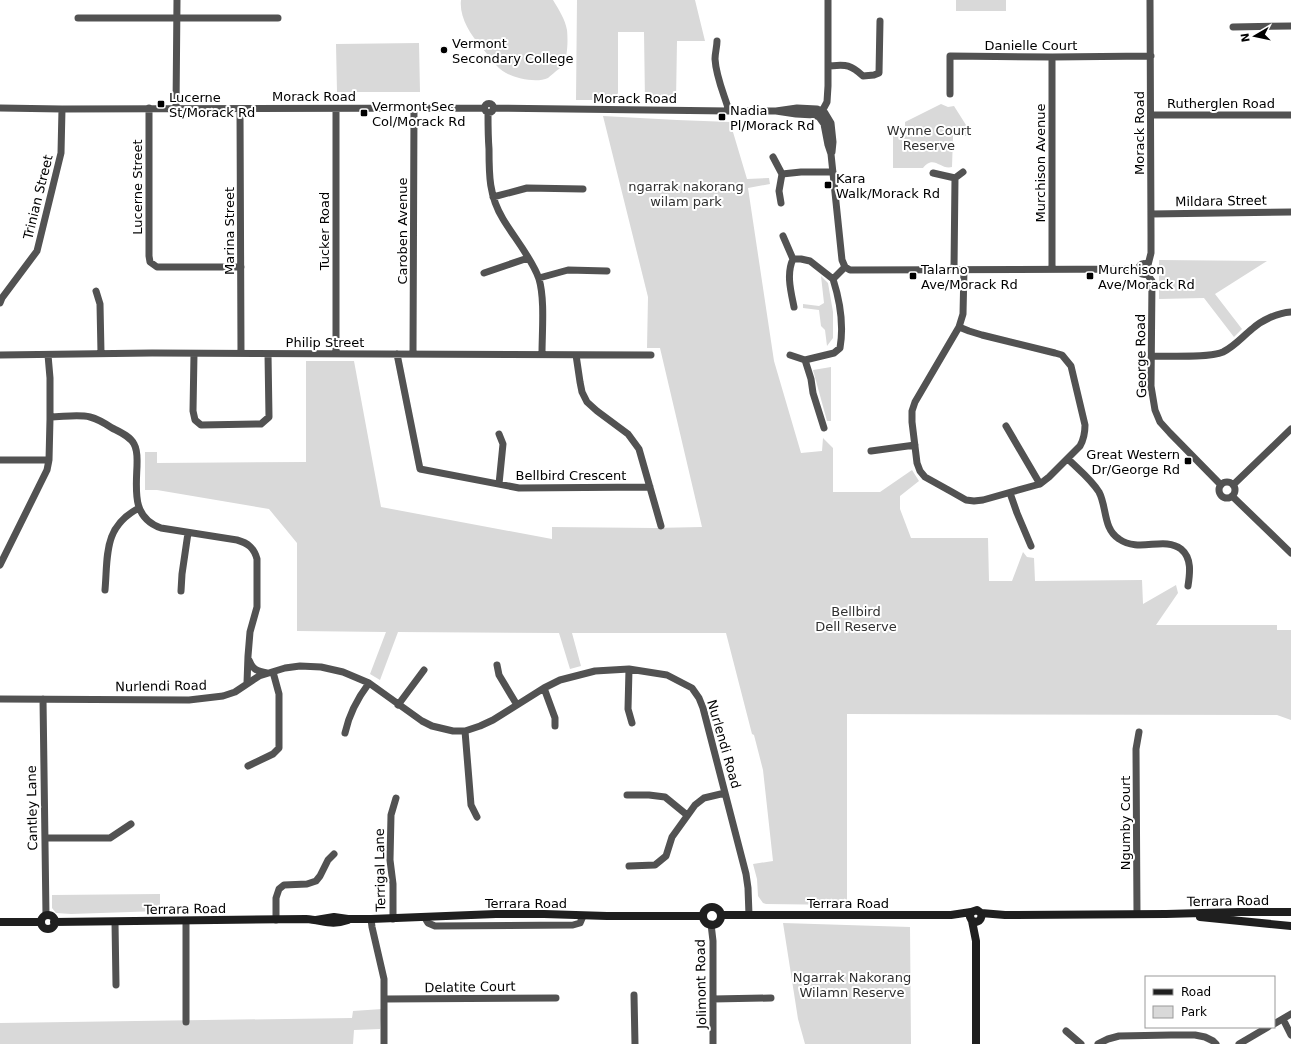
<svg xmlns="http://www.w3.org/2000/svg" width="1291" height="1044" font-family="'DejaVu Sans',sans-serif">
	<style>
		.green { fill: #d9d9d9 }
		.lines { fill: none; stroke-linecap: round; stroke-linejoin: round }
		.minor { stroke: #525252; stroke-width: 7 }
		.secondary { stroke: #1f1f1f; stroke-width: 8 }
		.poi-dot { fill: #000; stroke: #fff; stroke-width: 1.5 }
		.labels { text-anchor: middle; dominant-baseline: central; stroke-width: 4; stroke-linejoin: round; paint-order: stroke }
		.poi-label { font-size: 13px; fill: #000; stroke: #fff; text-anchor: start }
		.street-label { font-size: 13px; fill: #000; stroke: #fff }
		.park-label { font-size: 13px; fill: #303030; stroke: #fff }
	</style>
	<rect width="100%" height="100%" fill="#fff"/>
	<!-- green -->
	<path class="green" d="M461,0H553C559,10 565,19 567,30C568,39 568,59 562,66C561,68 557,70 555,72C553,74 550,76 548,78C537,83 517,79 506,73C496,68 489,55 481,47C470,34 459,17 461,0Z
		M577,0H695L705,41H677L676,101H645L644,32H618V100H576Z
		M956,0H1006V11H956Z
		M419,43L420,92H337L336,44Z
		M941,104L948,107L954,106L973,136H953L952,167C940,170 934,154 923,168H893V136H905V122Z
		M603,116L677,120L730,122L747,179L769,178L770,184L748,188L774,361L801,453L822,451L823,438L833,448V492H880L912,470L919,481L900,496V509L911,538H988L989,581H1012L1023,552L1027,557L1034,558L1035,581L1142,580L1143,604L1176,585L1178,593L1156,625H1277V630H1291V720L1277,715L847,714V905L766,904L763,903L758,896L757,879L753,864L773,861L763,770L754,735L752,734L726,633H572L581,666L570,669L559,633L398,632L380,680L370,674L386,632L297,631V543L269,509L157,490H145V452H157V463L306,462V361H354L381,507L552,539V527L654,528L702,527L660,348H647L648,297Z
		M1159,260L1267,261L1215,294L1242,329L1234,337L1204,298L1159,299Z
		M821,276L828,283L833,312V338L827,346L825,330L821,326L819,310L803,308V304L819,306L824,303Z
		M831,367V421H827L813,370Z
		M160,894V911L71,914L56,913L52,908V895Z
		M783,923L910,927L911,1044H805L798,1019Z
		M382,1009L380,1029L354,1030L353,1044H0V1023L352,1018L353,1011Z"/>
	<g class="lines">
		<!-- minor -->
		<path class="minor" d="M78,18H278
			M1233,27L1291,26
			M717,41C717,47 715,53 715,59C716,77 724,94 729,111
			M1052,57V269
			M828,66C845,65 849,63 863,76L874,75L879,73L880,21
			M950,94V56L1052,57L1151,56
			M484.5 108a4.5 4.5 0 1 1 9 0a4.5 4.5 0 1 1-9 0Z
			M0,108L62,109L484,108
			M149,108V256L150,262L157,267H241
			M176,108L177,0
			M494,108L729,111H776L797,108L817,109L825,113L831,123L833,142L832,152
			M240,109L241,353
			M776,111L796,114L814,115L819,117L824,124L828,145L831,154L842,260L845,267L850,270L1138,269
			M488,112C488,124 488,137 489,149C489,175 489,196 503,219C513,236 533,260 539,279C545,299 542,332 542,354
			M820,115L827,102L828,86V0
			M1151,115H1291
			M773,157L782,174L779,191L781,203
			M933,173L955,178L954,269
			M782,174L801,172H833
			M955,178L963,172
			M493,197L527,188L583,189
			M1151,214L1291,212
			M783,236L793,259
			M1138.5 269a5.5 5.5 0 1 1 11 0a5.5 5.5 0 1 1-11 0Z
			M1148,265L1151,253V235L1150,0
			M484,273L528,258
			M1147,274L1152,281L1151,386L1155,410L1160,422L1170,433L1221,485
			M539,278L568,270L607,271
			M96,291L100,304L101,353
			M0,303L2,298L37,251L61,153L62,109
			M794,307C791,292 786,274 793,259H801L810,261L833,279
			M959,327L969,331L982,335L1055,353L1062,355L1071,366L1085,425C1085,433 1084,439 1080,446L1049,477L1040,484L983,500L974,501L966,500L952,492L925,477L920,471L917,463L912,422V411L915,402L959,327L963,314L964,269
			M194,354L193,411L195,420L201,425L261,424L269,417L268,354
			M336,354V109
			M397,354L420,469L519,488L650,487
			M413,354L414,108
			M0,355L152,353L651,355
			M576,355L580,382L582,392L587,402L597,411L628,434L639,449L661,526
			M790,355L805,360
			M1152,356C1169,356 1210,358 1223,352C1235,346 1242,337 1252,329C1262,320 1277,313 1291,312
			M50,417C63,417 78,414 90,417C98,419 106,424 112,428C120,432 130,436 134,444C138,451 137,459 137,466C136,491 132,518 161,528L237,540C248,543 254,548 257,559V607L250,632L248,656L247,683
			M1006,426L1040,484
			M824,428L813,393L811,379L805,360L834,353L840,348C844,325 840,301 833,279L845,267
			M871,451L915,445
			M1068,459C1078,469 1091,479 1099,492C1107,507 1103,529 1119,539C1139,553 1164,536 1181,549C1192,558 1190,573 1188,586
			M0,460H49
			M1219 490a8 8 0 1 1 16 0a8 8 0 1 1-16 0Z
			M499,484L503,444L499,434
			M1233,485L1291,429
			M1010,493L1017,513L1031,546
			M1232,496L1291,553
			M0,565L47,470L49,460L50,419V378L48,355
			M105,590C108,555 103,527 139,508
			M181,591L182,574L188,533
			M249,660C253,670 257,671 267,673
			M497,665L499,675L517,705
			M629,669L628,709L632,723
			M544,688L555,718V726
			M0,699L189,700L223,696L235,692L259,676L285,668L300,666L321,667L343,672L369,683L422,721L432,726L453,731H465L480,726L493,720L544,688L560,680L595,671L629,669L667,675L692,688L699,698L703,708L746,874L748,888L749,915
			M43,699L46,915
			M398,705L424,670
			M465,731L471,805L477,817
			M345,733C349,714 357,699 369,683
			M248,766L273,754L279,748V694L273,672
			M627,795H649L665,797L687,815
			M45,838H110L131,824
			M629,866L655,865L666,856L672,837L695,805L704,798L725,793
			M1137,914L1136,749L1139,732
			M425,918L428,923L435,926L573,925L580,923L583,916
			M371,919L372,927L384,979V1044
			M393,919V884L390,860L391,815L396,798
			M276,920V898L279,889L284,885L307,884L316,881L320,876L328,860L334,854
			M186,921V1022
			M115,922L116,985
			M711,924L713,941V1044
			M634,995L635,1044
			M385,999L556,998
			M713,999L771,998
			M1283,1019L1291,1035
			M1274,1024L1291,1014
			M1066,1031L1081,1044
			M1098,1044L1108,1039L1119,1036L1171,1035H1195L1205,1037L1213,1041L1216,1044
			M1239,1044L1268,1027"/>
		<!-- secondary -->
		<path class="secondary" d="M703 916a9 9 0 1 1 18 0a9 9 0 1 1-18 0Z
			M981,913L1005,915L1166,914L1238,912H1291
			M721,915H951L971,912L977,910L981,913C982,917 981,921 976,922L972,921L970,917L971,912
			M41 922a7 7 0 1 1 14 0a7 7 0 1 1-14 0Z
			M1200,917L1291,926
			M316,920L334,917L348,919H371L496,914H544L607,916H703
			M972,921L976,941V1044
			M0,922H41
			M54,922L306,919C323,920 331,926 348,920"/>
	</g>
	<!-- markers -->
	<g class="poi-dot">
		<circle cx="444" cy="50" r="4"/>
		<rect x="157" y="100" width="8" height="8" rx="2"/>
		<rect x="360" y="109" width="8" height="8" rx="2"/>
		<rect x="718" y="113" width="8" height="8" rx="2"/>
		<rect x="824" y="181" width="8" height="8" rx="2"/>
		<rect x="909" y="272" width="8" height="8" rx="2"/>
		<rect x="1086" y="272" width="8" height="8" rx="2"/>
		<rect x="1184" y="457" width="8" height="8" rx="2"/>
	</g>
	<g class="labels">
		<!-- poi labels -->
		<g class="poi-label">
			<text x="452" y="43">Vermont<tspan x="452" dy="15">Secondary College</tspan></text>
			<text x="169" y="97">Lucerne<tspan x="169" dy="15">St/Morack Rd</tspan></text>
			<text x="372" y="106">Vermont Sec<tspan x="372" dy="15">Col/Morack Rd</tspan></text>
			<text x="730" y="110">Nadia<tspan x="730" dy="15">Pl/Morack Rd</tspan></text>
			<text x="836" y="178">Kara<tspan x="836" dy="15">Walk/Morack Rd</tspan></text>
			<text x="921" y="269">Talarno<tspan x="921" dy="15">Ave/Morack Rd</tspan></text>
			<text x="1098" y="269">Murchison<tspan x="1098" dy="15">Ave/Morack Rd</tspan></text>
			<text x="1180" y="454" text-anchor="end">Great Western<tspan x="1180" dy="15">Dr/George Rd</tspan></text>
		</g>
		<!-- street labels -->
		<g class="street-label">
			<text x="1031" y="45">Danielle Court</text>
			<text x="314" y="96">Morack Road</text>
			<text x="635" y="98">Morack Road</text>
			<text x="1221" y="103">Rutherglen Road</text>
			<text transform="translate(1139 133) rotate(-90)">Morack Road</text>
			<text transform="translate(1040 163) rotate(-90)">Murchison Avenue</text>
			<text transform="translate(137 187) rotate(-90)">Lucerne Street</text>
			<text transform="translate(38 197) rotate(-76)">Trinian Street</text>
			<text transform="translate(1221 201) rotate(-1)">Mildara Street</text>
			<text transform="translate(229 231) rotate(-90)">Marina Street</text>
			<text transform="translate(324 231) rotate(-90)">Tucker Road</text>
			<text transform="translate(402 231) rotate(-90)">Caroben Avenue</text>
			<text x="325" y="342">Philip Street</text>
			<text transform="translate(1141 356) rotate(-91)">George Road</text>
			<text x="571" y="475">Bellbird Crescent</text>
			<text transform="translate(161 686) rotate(-1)">Nurlendi Road</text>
			<text transform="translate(724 744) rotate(74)">Nurlendi Road</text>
			<text transform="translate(32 808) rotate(-91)">Cantley Lane</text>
			<text transform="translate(1125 823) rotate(-90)">Ngumby Court</text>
			<text transform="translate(380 870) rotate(-91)">Terrigal Lane</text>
			<text transform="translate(1228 901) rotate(-1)">Terrara Road</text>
			<text x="526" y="903">Terrara Road</text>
			<text x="848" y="903">Terrara Road</text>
			<text transform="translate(185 909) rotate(-1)">Terrara Road</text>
			<text transform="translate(701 984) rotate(-91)">Jolimont Road</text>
			<text transform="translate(470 987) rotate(-1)">Delatite Court</text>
		</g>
		<!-- park labels -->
		<g class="park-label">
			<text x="929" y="130">Wynne Court<tspan x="929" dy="15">Reserve</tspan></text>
			<text x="686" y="186">ngarrak nakorang<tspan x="686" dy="15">wilam park</tspan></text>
			<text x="856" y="611">Bellbird<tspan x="856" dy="15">Dell Reserve</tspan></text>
			<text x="852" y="977">Ngarrak Nakorang<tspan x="852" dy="15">Wilamn Reserve</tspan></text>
		</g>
	</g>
	<!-- legend -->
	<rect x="1145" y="976" width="130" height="52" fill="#ffffff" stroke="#999999"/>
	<rect x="1153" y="989" width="20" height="6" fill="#1f1f1f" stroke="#999999"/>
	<text x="1181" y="996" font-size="12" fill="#000000">Road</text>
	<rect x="1153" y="1006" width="20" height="12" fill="#d9d9d9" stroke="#999999"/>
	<text x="1181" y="1016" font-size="12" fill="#000000">Park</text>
	<!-- north arrow -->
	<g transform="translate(1255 36) rotate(261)" stroke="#ffffff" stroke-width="3" paint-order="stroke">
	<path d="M0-3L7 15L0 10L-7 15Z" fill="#000000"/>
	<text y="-6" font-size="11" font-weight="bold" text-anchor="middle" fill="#000000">N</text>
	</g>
</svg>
